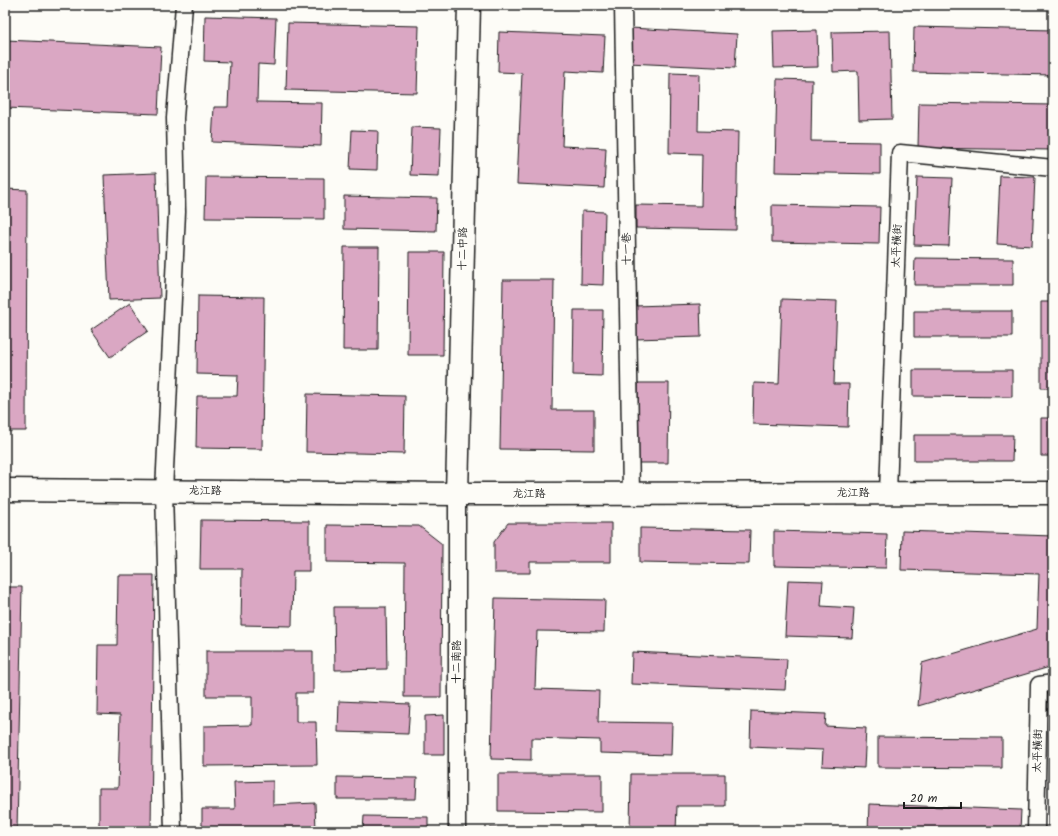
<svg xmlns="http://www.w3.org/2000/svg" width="1058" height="836" font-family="Kalam,'LXGW WenKai TC',sans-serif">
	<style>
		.building { fill: #daa7c3; stroke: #1c1c1c }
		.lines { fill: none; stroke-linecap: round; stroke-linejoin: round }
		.street-casing { stroke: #1c1c1c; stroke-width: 19 }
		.secondary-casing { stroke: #1c1c1c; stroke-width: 25 }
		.street { stroke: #fdfcf7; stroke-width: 16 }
		.secondary { stroke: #fdfcf7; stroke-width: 22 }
		.labels { text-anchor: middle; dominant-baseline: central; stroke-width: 3; stroke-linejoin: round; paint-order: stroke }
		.street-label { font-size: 11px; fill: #1c1c1c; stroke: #fdfcf7 }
	</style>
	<rect width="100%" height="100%" fill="#fdfcf7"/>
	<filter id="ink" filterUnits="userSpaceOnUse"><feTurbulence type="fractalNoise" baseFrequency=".025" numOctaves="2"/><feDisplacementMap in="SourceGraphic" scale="8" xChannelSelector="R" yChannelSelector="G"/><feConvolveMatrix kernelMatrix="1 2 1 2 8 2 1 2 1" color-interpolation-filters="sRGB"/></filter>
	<g filter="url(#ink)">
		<!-- building -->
		<path class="building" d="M205,16L276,18L274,65L258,64L257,102L322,103L321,146L212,142L214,107H228L230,62L204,61Z
			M288,23L419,26L417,93L286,90Z
			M914,27L1053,30V75L913,72Z
			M630,28L737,34L735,68L628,63Z
			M817,30L818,67L774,68L773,31Z
			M890,31L892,119L859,120L858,71L833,72L832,32Z
			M499,32L605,36L603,73L565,71L562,146L606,148L604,188L517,184L522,73L498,72Z
			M5,40L161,47L158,114L5,108Z
			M670,73L699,74L698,131L738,132L736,230L636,228V205L701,206L702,154L669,153Z
			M777,79L812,80L811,141L880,142V174L775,172Z
			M919,103L1053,105V150L918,148Z
			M412,127L441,128L439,176L410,175Z
			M352,130L378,131L377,170L350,169Z
			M156,173L160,298L109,300L104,175Z
			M1000,176L1035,177L1032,246L997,244Z
			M206,177L324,178V219L205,218Z
			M917,177L952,178L949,246L914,245Z
			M5,189L27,190L26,431H5Z
			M344,196L437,198L436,231L344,229Z
			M772,205L880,207L879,244L772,242Z
			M582,211L605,212L603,285L581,284Z
			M344,247H379L378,350H343Z
			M409,252H444L443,355H408Z
			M915,258L1013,259V285H914Z
			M503,280H554L552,410H594V450L500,449Z
			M198,296L264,297L262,449L196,448L197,396H237L238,375L197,374Z
			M782,299L837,301L834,384H849L848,427L753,424L754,383L779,384Z
			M1041,302H1053V388H1041Z
			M130,303L148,331L110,357L91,330Z
			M700,304L701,337L635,339L634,306Z
			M574,310H603L602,376L573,375Z
			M914,311H1012V337H914Z
			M913,370H1012V397L913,396Z
			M638,383H669L668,463H637Z
			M307,394L405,396L404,454L306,452Z
			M1041,418H1053V456H1041Z
			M914,435H1013L1012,461H914Z
			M201,520L309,521V571H293L292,626L241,625L242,569H200Z
			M508,523H611V562H530V573H494V542Z
			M327,525L419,526L442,544L441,697H404L405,563L327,562Z
			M640,528L750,530L749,564L640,562Z
			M774,531L887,534L886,568L774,566Z
			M902,531L1053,536V666L918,706L922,663L1037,629L1039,574L901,570Z
			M118,575H154L151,831H99V788H118L120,715L97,714L98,645H117Z
			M788,580L823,581L821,606L854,608L852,638L785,636Z
			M5,587H22L17,831H5Z
			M495,598L605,600L604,632L537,631L535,689L599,691L598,722L672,723L671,755L600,753V740L531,738V760L491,759Z
			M334,607H386L387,669L335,670Z
			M206,651H313V693H296V722H316L317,765L204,766V726L252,725V696H206Z
			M632,652L787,659L785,690L631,684Z
			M339,701L410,704L408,734L338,732Z
			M751,711L826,714L825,726L866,728L864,768L822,766L823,750L750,747Z
			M444,715V755H425V716Z
			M878,737L1002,738V768L878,767Z
			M498,774H602V812L498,811Z
			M631,774H725V806H677L676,831H630Z
			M337,777L417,778L416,799H337Z
			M273,781V805L315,803L316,831H202V809H235L234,782Z
			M869,804L1021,810L1020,831H868Z
			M364,816L428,817V831H363Z
			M490,828L519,829V831H490Z"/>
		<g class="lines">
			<defs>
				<path id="street" d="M623,5L631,493
					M888,493L900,153L1053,168
					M173,831L164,491L177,212L175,118L184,5
					M457,831V494
					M1036,831L1039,685L1053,683"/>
				<path id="secondary" d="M5,490L457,494L1053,493
					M457,494L469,5"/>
			</defs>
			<!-- street casing -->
			<use href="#street" class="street-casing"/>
			<!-- secondary casing -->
			<use href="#secondary" class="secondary-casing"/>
			<!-- street -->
			<use href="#street" class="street"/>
			<!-- secondary -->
			<use href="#secondary" class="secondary"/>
		</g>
	</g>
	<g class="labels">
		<!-- street labels -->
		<g class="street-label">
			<text transform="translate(897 246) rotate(-88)">太平横街</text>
			<text transform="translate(463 249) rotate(-89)">十二中路</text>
			<text transform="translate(627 249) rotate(-91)">十一巷</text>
			<text transform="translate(205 491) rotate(1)">龙江路</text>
			<text x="853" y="493">龙江路</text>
			<text x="529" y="494">龙江路</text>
			<text transform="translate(457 662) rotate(-90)">十二南路</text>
			<text transform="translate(1038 751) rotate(-89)">太平横街</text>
		</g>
	</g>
	<!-- margin -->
	<rect width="1058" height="836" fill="none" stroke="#fdfcf7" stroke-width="20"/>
	<rect x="10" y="10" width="1038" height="816" fill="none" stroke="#1c1c1c" stroke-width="1.5" filter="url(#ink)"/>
	<!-- scale -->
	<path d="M904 802v6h57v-6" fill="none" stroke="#1c1c1c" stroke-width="2"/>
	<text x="910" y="802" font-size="12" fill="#1c1c1c" stroke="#fdfcf7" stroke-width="3" paint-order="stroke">20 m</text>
</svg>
